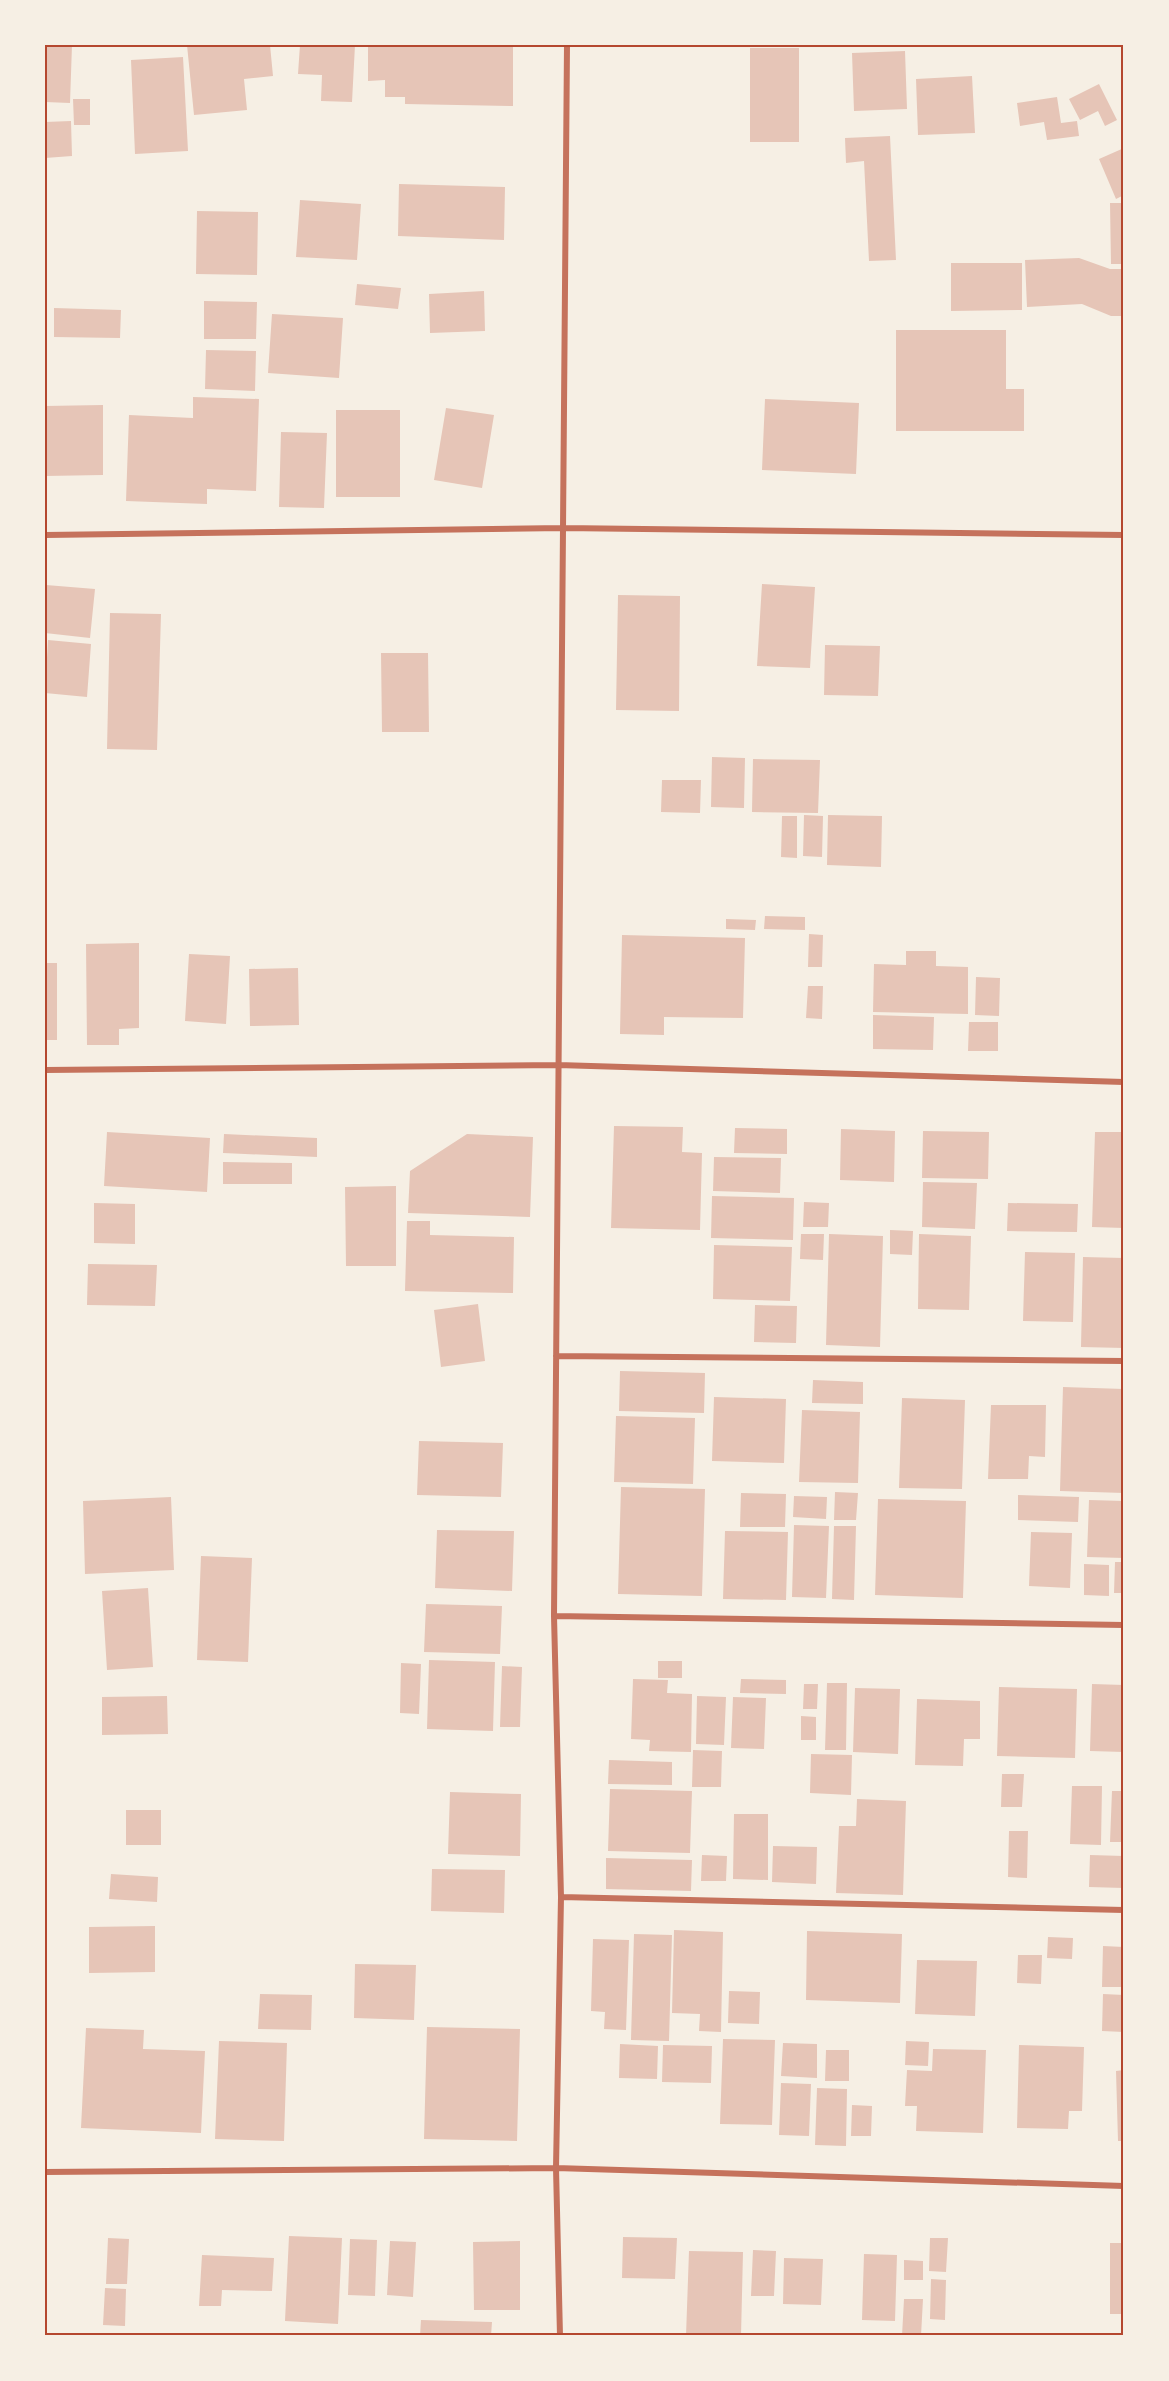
<svg xmlns="http://www.w3.org/2000/svg" width="1169" height="2381" font-family="Signika,sans-serif">
	<style>
		.building { fill: #e6c5b7 }
		.lines { fill: none; stroke-linecap: round; stroke-linejoin: round }
		.minor { stroke: #c5725c; stroke-width: 6 }
		.neatline { fill: none; stroke: #b5482f; stroke-width: 2 }
	</style>
	<rect width="100%" height="100%" fill="#f6efe4"/>
	<!-- building -->
	<path class="building" d="M45,45H72L70,103L45,102Z
		M187,45H270L273,76L244,79L247,110L194,115Z
		M300,45H355L352,102L321,101L322,75L298,74Z
		M368,45H513V106L405,104V97H385V80L368,81Z
		M750,48H799V142H750Z
		M905,51L907,109L854,111L852,53Z
		M183,57L188,151L135,154L131,60Z
		M972,76L975,133L918,135L916,79Z
		M1099,84L1117,120L1105,126L1098,111L1080,120L1069,99Z
		M1057,97L1061,123L1077,121L1079,136L1047,140L1044,122L1020,126L1017,103Z
		M73,99H90V125H74Z
		M71,121L72,156L45,158V122Z
		M890,136L896,260L869,261L864,161L846,163L845,138Z
		M1124,148V195L1116,199L1099,159Z
		M399,184L505,187L504,240L398,236Z
		M300,200L361,204L357,260L296,257Z
		M1110,203H1124V264H1111Z
		M197,211L258,212L257,275L196,274Z
		M1079,258L1110,269H1124V316H1111L1082,304L1027,307L1025,260Z
		M951,263H1022V310L951,311Z
		M357,284L401,288L398,309L355,305Z
		M484,291L485,331L430,333L429,294Z
		M204,301L257,302L256,339H204Z
		M54,308L121,310L120,338L54,337Z
		M272,314L343,318L339,378L268,373Z
		M896,330H1006V389H1024V431H896Z
		M206,350L256,351L255,391L205,389Z
		M193,397L259,399L256,491L207,489V504L126,501L129,415L193,418Z
		M765,399L859,403L856,474L762,470Z
		M103,405V475L45,476V406Z
		M446,408L494,415L482,488L434,480Z
		M336,410H400V497H336Z
		M281,432L327,433L324,508L279,507Z
		M762,584L815,587L810,668L757,666Z
		M46,585L95,589L90,638L45,633Z
		M618,595L680,596L679,711L616,710Z
		M110,613L161,614L157,750L107,749Z
		M48,640L91,644L87,697L45,693Z
		M825,645L880,646L878,696L824,695Z
		M381,653H428L429,732H382Z
		M712,757L745,758L744,808L711,807Z
		M753,759L820,760L818,813L752,812Z
		M662,780H701L700,813L661,812Z
		M804,815L823,816L822,857L803,856Z
		M828,815L882,816L881,867L827,865Z
		M782,816H797V858L781,857Z
		M765,916L805,917V930L764,929Z
		M726,919L756,920L755,930L726,929Z
		M809,934L823,935L822,967H808Z
		M622,935L745,938L743,1018L664,1017V1035L620,1034Z
		M139,943V1028L119,1029V1045H87L86,944Z
		M906,951H936V966L968,967V1014L873,1012L874,964L906,965Z
		M189,954L230,956L226,1024L185,1021Z
		M45,963H57V1040H45Z
		M298,968L299,1025L250,1026L249,969Z
		M976,977L1000,978L999,1016L975,1015Z
		M808,986H823L822,1019L806,1018Z
		M873,1015L934,1017L933,1050L873,1049Z
		M969,1022H998V1051H968Z
		M614,1126L683,1127L682,1152L702,1153L700,1230L611,1228Z
		M735,1128L787,1129V1154L734,1153Z
		M841,1129L895,1131L894,1182L840,1180Z
		M923,1131L989,1132L988,1179L922,1178Z
		M107,1132L210,1138L207,1192L104,1186Z
		M1095,1132H1124V1228L1092,1227Z
		M224,1134L317,1138V1157L223,1153Z
		M467,1134L533,1137L530,1217L408,1213L410,1171Z
		M714,1157L781,1158L780,1193L713,1191Z
		M223,1162L292,1163V1184H223Z
		M923,1182L977,1183L975,1229L922,1227Z
		M396,1186V1266H346L345,1187Z
		M712,1196L794,1198L793,1240L711,1238Z
		M804,1202L829,1203L828,1227H803Z
		M94,1203L135,1204V1244L94,1243Z
		M1008,1203L1078,1204L1077,1232L1007,1231Z
		M407,1221H430V1235L514,1237L513,1293L405,1291Z
		M890,1230L913,1231L912,1255L890,1254Z
		M801,1234H824L823,1260L800,1259Z
		M829,1234L883,1236L880,1347L826,1345Z
		M919,1234L971,1236L969,1310L918,1309Z
		M714,1245L792,1247L790,1301L713,1299Z
		M1025,1252L1075,1253L1073,1322L1023,1321Z
		M1083,1257L1124,1258V1348L1081,1347Z
		M88,1264L157,1265L155,1306L87,1305Z
		M478,1304L485,1361L441,1367L434,1310Z
		M755,1305L797,1306L796,1343L754,1342Z
		M620,1371L705,1373L704,1413L619,1411Z
		M813,1380L863,1382V1404L812,1403Z
		M1063,1387L1124,1389V1493L1060,1491Z
		M714,1397L786,1399L784,1463L712,1461Z
		M902,1398L965,1400L962,1489L899,1488Z
		M991,1405H1046L1045,1457L1029,1456L1028,1479H988Z
		M802,1410L860,1412L858,1483L799,1482Z
		M616,1416L695,1418L693,1484L614,1482Z
		M419,1441L503,1443L501,1497L417,1495Z
		M621,1487L705,1489L702,1596L618,1594Z
		M835,1492L858,1493L856,1520H834Z
		M741,1493L786,1494L785,1527H740Z
		M1018,1495L1079,1497L1078,1522L1018,1520Z
		M794,1496L827,1497L826,1519L793,1517Z
		M171,1497L174,1570L85,1574L83,1501Z
		M878,1499L966,1501L963,1598L875,1595Z
		M1089,1500L1124,1501V1558L1087,1557Z
		M794,1525L829,1526L826,1598L792,1597Z
		M834,1526H856L854,1600L832,1599Z
		M437,1530L514,1531L512,1591L435,1588Z
		M725,1531L788,1532L786,1600L723,1599Z
		M1031,1532L1072,1533L1070,1588L1029,1586Z
		M201,1556L252,1558L248,1662L197,1660Z
		M1115,1562H1124V1593H1114Z
		M1084,1564L1109,1565V1596L1084,1595Z
		M148,1588L153,1667L107,1670L102,1591Z
		M426,1604L502,1606L500,1654L424,1652Z
		M429,1660L495,1662L493,1731L427,1729Z
		M658,1661H682V1678H658Z
		M401,1663L421,1664L419,1714L400,1713Z
		M502,1666L522,1667L520,1727H500Z
		M633,1679L668,1680L667,1693L692,1694L691,1752L649,1751L650,1740L631,1739Z
		M741,1679L786,1680V1694L740,1693Z
		M827,1683H847L846,1750H825Z
		M804,1684H818L817,1709H803Z
		M1092,1684L1124,1685V1752L1090,1751Z
		M999,1687L1077,1689L1075,1758L997,1756Z
		M855,1688L900,1689L898,1754L853,1752Z
		M167,1696L168,1734L102,1735V1697Z
		M697,1696L726,1697L724,1745L696,1744Z
		M733,1697L766,1698L764,1749L731,1748Z
		M917,1699L980,1701V1739H964L963,1766L915,1765Z
		M801,1716L816,1717V1740H801Z
		M693,1750L722,1751L721,1787H692Z
		M811,1754L852,1755L851,1795L810,1793Z
		M609,1760L672,1762V1785L608,1784Z
		M1002,1774H1024L1022,1807H1001Z
		M1072,1786H1102L1101,1845L1070,1844Z
		M610,1789L692,1791L690,1853L608,1851Z
		M1112,1791H1124V1842H1110Z
		M450,1792L521,1794L520,1856L448,1854Z
		M857,1799L906,1801L903,1895L836,1893L839,1826H856Z
		M126,1810H161V1845H126Z
		M734,1814H768V1880L733,1879Z
		M1009,1831H1028L1027,1878L1008,1877Z
		M773,1846L817,1847L816,1884L772,1882Z
		M702,1855L727,1856L726,1881H701Z
		M1090,1855L1124,1856V1888L1089,1887Z
		M606,1858L692,1860L691,1891L606,1889Z
		M432,1869L505,1870L504,1913L431,1911Z
		M111,1874L158,1877L157,1902L109,1899Z
		M155,1926V1972L89,1973V1927Z
		M674,1930L723,1932L721,2032L699,2031L700,2014L672,2013Z
		M807,1931L902,1934L900,2003L806,2000Z
		M634,1934L672,1935L669,2041L631,2040Z
		M1048,1937L1073,1938L1072,1959L1047,1958Z
		M593,1939L629,1940L626,2030L604,2029L605,2012L591,2011Z
		M1103,1946L1124,1947V1987H1102Z
		M1018,1955H1042L1041,1984L1017,1983Z
		M917,1960L977,1961L975,2016L915,2014Z
		M355,1964L416,1965L414,2020L354,2018Z
		M729,1991L760,1992L759,2024L728,2023Z
		M260,1994L312,1995L311,2030L258,2029Z
		M1103,1994L1124,1995V2032L1102,2031Z
		M427,2027L520,2029L517,2141L424,2139Z
		M86,2028L144,2030L143,2049L205,2051L201,2133L81,2128Z
		M723,2039L775,2040L772,2125L720,2124Z
		M219,2041L287,2043L284,2141L215,2139Z
		M906,2041L929,2042L928,2066L905,2065Z
		M783,2043L817,2044V2078L781,2076Z
		M620,2044L658,2046L657,2079L619,2078Z
		M663,2045L712,2046L711,2083L662,2082Z
		M1019,2045L1084,2047L1082,2111H1069L1068,2129L1017,2128Z
		M933,2049L986,2050L983,2133L916,2131L917,2106H905L907,2070L932,2071Z
		M826,2050H849V2081H825Z
		M1124,2070V2141H1118L1116,2071Z
		M781,2083L811,2084L809,2136L779,2135Z
		M817,2088L847,2089L846,2146L815,2145Z
		M852,2105L872,2106L871,2136H851Z
		M289,2236L342,2238L338,2324L285,2321Z
		M623,2237L677,2238L675,2279L622,2278Z
		M108,2238L129,2239L127,2284H106Z
		M930,2238H948L946,2272L929,2271Z
		M350,2239L377,2240L375,2296L348,2295Z
		M390,2241L416,2242L413,2297L387,2295Z
		M520,2241V2310H474L473,2242Z
		M1110,2243H1124V2314H1110Z
		M753,2250L776,2251L774,2296H751Z
		M689,2251L743,2252L741,2336H686Z
		M864,2254L897,2255L895,2321L862,2320Z
		M202,2255L274,2258L272,2291L222,2290L221,2306H199Z
		M784,2258L823,2259L821,2305L783,2304Z
		M904,2260L923,2261V2280H904Z
		M931,2279L946,2280L945,2320L930,2319Z
		M105,2288L126,2289L125,2326L103,2325Z
		M904,2299H923L921,2336H902Z
		M421,2320L492,2322L491,2336H420Z"/>
	<g class="lines">
		<!-- minor -->
		<path class="minor" d="M45,535L563,528L1124,535
			M45,1070L558,1065L1124,1082
			M556,1356L1124,1361
			M554,1616L1124,1625
			M561,1897L1124,1910
			M45,2172L556,2168L1124,2186
			M560,2336L556,2168L561,1897L554,1616L567,45"/>
	</g>
	<!-- border -->
	<rect width="1169" height="2381" fill="none" stroke="#f6efe4" stroke-width="93"/>
	<rect x="46" y="46" width="1076" height="2288" class="neatline"/>
</svg>
